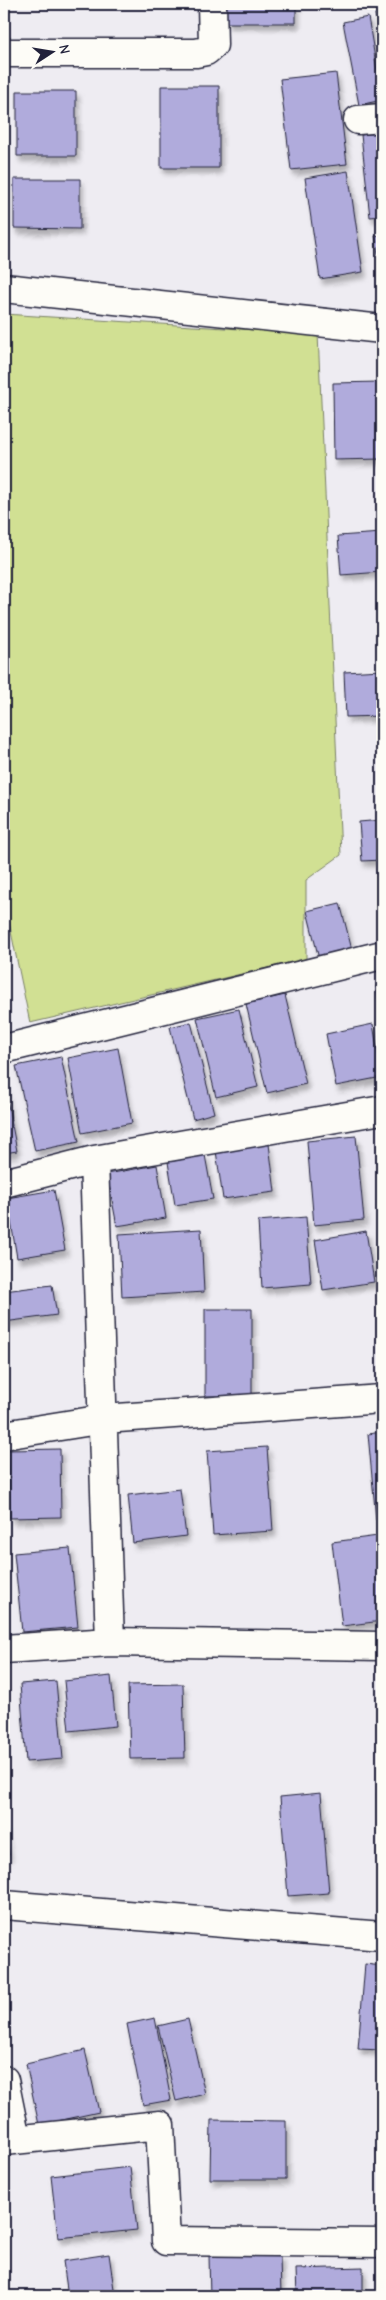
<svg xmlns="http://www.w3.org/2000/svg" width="386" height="2300" font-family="'Comic Neue',sans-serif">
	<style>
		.green { fill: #d1e093; stroke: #7a8167 }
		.building { fill: #b0abdc; stroke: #22223b; filter: url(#shadow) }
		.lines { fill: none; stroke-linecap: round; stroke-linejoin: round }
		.minor-casing { stroke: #22223b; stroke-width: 31 }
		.minor { stroke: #fdfcf7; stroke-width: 28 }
	</style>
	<defs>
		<filter id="shadow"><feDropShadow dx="3" dy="5.5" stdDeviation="2.5" flood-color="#0004"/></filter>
	</defs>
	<rect width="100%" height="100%" fill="#eeecf2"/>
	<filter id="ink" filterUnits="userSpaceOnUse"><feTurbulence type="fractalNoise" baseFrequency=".02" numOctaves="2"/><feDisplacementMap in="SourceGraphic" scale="10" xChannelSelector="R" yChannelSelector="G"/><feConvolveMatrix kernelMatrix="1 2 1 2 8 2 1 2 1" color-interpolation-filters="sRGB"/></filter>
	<g filter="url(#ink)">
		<!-- green -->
		<path class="green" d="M4,314L318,334L341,855L306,880V959L30,1023L9,922H4Z"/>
		<!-- building -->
		<path class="building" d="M226,4H296V23H226Z
			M382,13V54L375,14Z
			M368,17L382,100L359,105L343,22Z
			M336,73L347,164L291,170L280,79Z
			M161,86H219V168H161Z
			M17,91H76V156H17Z
			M382,133V216L370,217L361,135Z
			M348,171L363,272L320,279L305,178Z
			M14,179H80V229L14,228Z
			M382,235V277L375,236Z
			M380,382L381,459L334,460L333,383Z
			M382,533V572L341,575L338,536Z
			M382,670V716L346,717L344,672Z
			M382,820V860L362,861L359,822Z
			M340,903L353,954L320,963L307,911Z
			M382,985V1021L376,986Z
			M285,995L306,1084L267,1093L246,1004Z
			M239,1009L258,1087L216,1097L197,1018Z
			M191,1022L214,1113L193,1119L170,1027Z
			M373,1024L382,1077L336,1086L326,1034Z
			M118,1048L132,1123L82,1133L68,1058Z
			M61,1057L79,1142L35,1151L16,1066Z
			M4,1084L17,1151L4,1153Z
			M356,1136L364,1220L314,1225L307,1141Z
			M269,1144L275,1192L223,1199L216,1151Z
			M205,1155L213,1199L175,1205L168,1162Z
			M157,1165L166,1218L117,1226L107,1174Z
			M54,1190L65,1250L17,1258L7,1198Z
			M306,1217L311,1284L262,1288L258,1221Z
			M201,1229L204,1292L122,1297L119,1234Z
			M366,1231L374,1282L323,1290L315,1240Z
			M52,1285L57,1315L4,1322V1291Z
			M205,1309H252V1396H205Z
			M382,1432V1519L376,1520L368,1434Z
			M267,1447L273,1531L213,1535L207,1451Z
			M60,1449L61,1517L10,1518L9,1450Z
			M180,1489L186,1536L133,1543L128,1495Z
			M378,1536L382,1570V1621L342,1626L332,1542Z
			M70,1548L78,1627L22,1632L14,1553Z
			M111,1676L116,1726L69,1731L64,1681Z
			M56,1681L63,1759L26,1762L20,1684Z
			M183,1684L185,1758L130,1759L128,1685Z
			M321,1793L329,1893L288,1896L280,1797Z
			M377,1793H382V1886Z
			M4,1827L9,1855L4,1856Z
			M365,1964L382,1966V2050L358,2049Z
			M155,2018L171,2100L143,2105L127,2024Z
			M188,2019L205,2094L176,2101L158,2026Z
			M85,2050L99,2112L39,2125L26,2064Z
			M211,2120L286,2121V2179H210Z
			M130,2167L137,2230L58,2238L51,2176Z
			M109,2254L115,2296H68L63,2261Z
			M209,2256H280L281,2296H210Z
			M363,2267V2296H297L296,2269Z"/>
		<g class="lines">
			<defs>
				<path id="minor" d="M4,53H196L206,51L213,45L212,4
					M358,120L382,118
					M4,288L382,329
					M4,1049L382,955
					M94,1160L110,1642
					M4,1183L94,1160L382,1110
					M4,1435L104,1419L382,1399
					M4,1649L110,1642L382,1646
					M4,1905L382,1936
					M4,2080L16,2139
					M4,2141L160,2125L166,2241L382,2243"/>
			</defs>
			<!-- minor casing -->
			<use href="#minor" class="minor-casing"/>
			<!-- minor -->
			<use href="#minor" class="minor"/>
		</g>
	</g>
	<!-- margin -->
	<rect width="386" height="2300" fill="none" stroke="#fdfcf7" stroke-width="20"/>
	<rect x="10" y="10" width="366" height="2280" fill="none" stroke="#22223b" stroke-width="2" filter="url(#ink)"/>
	<!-- north arrow -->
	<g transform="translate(52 52) rotate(78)" stroke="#fdfcf7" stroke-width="4" paint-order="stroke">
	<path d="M0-4L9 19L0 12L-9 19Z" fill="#22223b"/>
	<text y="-8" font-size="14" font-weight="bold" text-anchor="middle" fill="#22223b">N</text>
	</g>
</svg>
